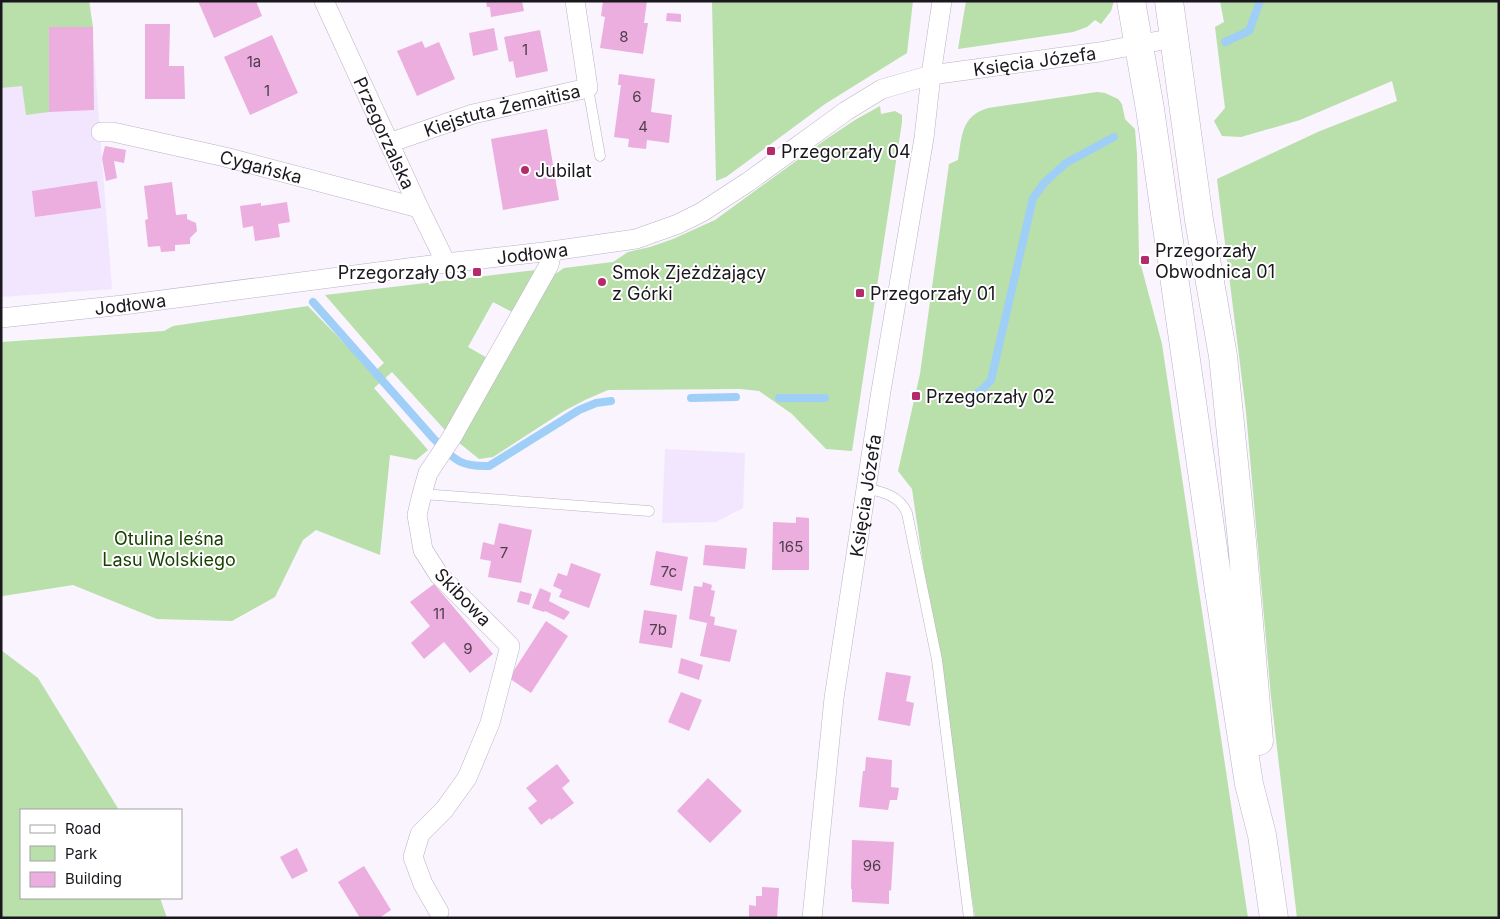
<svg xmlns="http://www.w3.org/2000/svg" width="1500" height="919" font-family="Inter,sans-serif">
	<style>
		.built { fill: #f2e6fe }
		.green { fill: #b9dfaa }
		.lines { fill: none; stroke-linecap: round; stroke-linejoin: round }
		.stream { stroke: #9fcff7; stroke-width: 8 }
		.building { fill: #ebaede }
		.lane-casing { stroke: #bcb1c6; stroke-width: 11 }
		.street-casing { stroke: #bcb1c6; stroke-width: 20 }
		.secondary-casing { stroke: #bcb1c6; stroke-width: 29 }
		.lane { stroke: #fff; stroke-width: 10 }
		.street { stroke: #fff; stroke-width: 19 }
		.secondary { stroke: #fff; stroke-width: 28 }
		.poi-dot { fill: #b42b6b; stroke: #fff; stroke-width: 2 }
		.labels { text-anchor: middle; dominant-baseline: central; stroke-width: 4; stroke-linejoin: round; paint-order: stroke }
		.number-label { font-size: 15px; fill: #4f3d4e }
		.street-label { font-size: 18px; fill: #1b171e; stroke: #fff }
		.poi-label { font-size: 18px; fill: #1b171e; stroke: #fff; text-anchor: start }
		.park-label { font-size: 18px; fill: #184000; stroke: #fff }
	</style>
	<rect width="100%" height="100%" fill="#f9f4fd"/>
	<!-- built -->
	<path class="built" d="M1,1H90L112,289L1,297Z
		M665,449L745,453L743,508L716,522L662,523Z"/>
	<!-- green -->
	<path class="green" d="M1,1H89L93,27H49V112L26,115L22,86L1,88Z
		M712,1H913L907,53L825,104L726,177L716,181Z
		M966,1H1114L1111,11L1101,24L1095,20L1087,27L1073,32L958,49Z
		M1220,1H1499V918H1297L1271,697L1246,412L1217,179L1320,131L1397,101L1392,81L1300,120L1241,137L1222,136L1214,121L1225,108L1215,27L1224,22Z
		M1097,92L1105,93L1118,99L1122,104L1125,119L1135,129L1137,155L1139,258L1162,344L1248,918H975L912,489L898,471L920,374L949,164L958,160C962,136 961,116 988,108Z
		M880,106L881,114L895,111L902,115V122L852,451L826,449L792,414L759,391L740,389L608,390L585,400L564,411L493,457L479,459L458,442L538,301L554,275L564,268L613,262L628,252L650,247L673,239L715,220L825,140L855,120Z
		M536,270L514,313L493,302L468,347L489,359L445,430L392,372L374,388L428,450L416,460L390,455L380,555L316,530L303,540L275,597L232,621L157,619L73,585L3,596L1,599V342L164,331L173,326L308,306L373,373L384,363L325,295Z
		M1,650L38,678L119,810H21V898H160L167,918H1Z"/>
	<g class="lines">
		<!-- stream -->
		<path class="stream" d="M1225,42L1249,31L1260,1
			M313,302L433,438C453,458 458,467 489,466L579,410L596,403L611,401
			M691,398L736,397
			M779,398H825
			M957,398C975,397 980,393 991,380L1033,198L1045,182L1066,163L1114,137"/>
	</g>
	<!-- building -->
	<path class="building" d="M198,1H256L262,16L214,38Z
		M486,1H522L524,11L491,17L490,7H487Z
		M603,1H647L644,23H648L643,54L600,48L605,17L601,16Z
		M667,13L681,14V22L666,21Z
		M145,24H170L169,66H184L185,99H145Z
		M49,27H93L94,110L49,112Z
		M494,28L498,50L473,56L469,33Z
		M540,30L548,71L516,78L513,61L509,62L504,37Z
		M272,35L298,93L250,115L224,57Z
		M422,41L425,48L439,42L455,79L417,96L397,51Z
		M619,74L655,79L651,112L672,115L669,143L647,140L646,149L628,147L629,139L614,137L621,85H618Z
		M547,129L559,200L503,210L491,139Z
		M105,146L126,150L124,163L114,161L117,178L106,181L102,158Z
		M97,181L101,208L35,217L32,191Z
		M172,182L176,215L187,214V219L196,223L197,231L190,238V244L175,245V251L161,252L160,246L148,247L145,220L148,219L144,186Z
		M287,202L290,222L278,224L280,237L255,241L253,226L243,228L240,206L261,203V206Z
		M796,517L809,518V570H772L773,522L796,523Z
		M499,523L532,530L521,583L488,577L491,561L480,559L483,542L494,545Z
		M705,545L747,548L745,569L703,565Z
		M656,551L688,557L682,591L650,585Z
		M571,563L601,574L589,608L559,597L562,590L553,586L558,573L567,576Z
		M703,582L712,585L711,590L715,591L710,616L715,617L714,625L737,630L730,662L700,656L707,623L689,619L694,586L702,587Z
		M434,584L493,654L470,673L444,642L424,659L411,643L430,626L410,602Z
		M540,588L551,593L549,601L570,612L564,620L545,611L544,612L532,608Z
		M520,591L532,594L529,605L517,602Z
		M644,610L677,615L672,648L639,643Z
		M546,621L568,636L531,693L509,678Z
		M681,658L703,665L699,680L678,673Z
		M886,672L911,676L906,701L914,703L910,726L878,720Z
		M681,692L702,700L689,731L668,722Z
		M866,757L892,760L891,787L899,788L897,800H890L888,810L859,807L863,771H865Z
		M557,764L570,781L562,788L574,803L551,820L550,818L541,825L528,808L537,801L526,788Z
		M708,778L742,811L710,843L677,811Z
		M852,840L894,842L891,891L889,890V904L852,902V889H851Z
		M297,848L308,871L292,879L280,857Z
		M364,866L391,910L379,918H360L338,882Z
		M762,887L779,888L777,918H749V905L756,906V896H762Z"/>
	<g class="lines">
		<defs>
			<path id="lane" d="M588,88L600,156
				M866,488C883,492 900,496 907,513L937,660L969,918
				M422,494L649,511"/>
			<g id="street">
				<path id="s1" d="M324,1L419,208L446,263"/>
				<path id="s2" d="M101,132H113L225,157L419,208"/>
				<path id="s3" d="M389,143L473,114L588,88L575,1"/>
				<path id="s4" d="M1,318L123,305L446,263L552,251L636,239L678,224L702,212L748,182L846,111L882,89L931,75L1099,52L1174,38"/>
				<path d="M439,912L423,884L413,857L420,834L444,810L467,778L490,723L510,646L439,575L423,550L417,515L422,494L428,473L452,437L549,265L552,251"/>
				<path id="s5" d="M812,918L834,698L881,391L924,138L931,75L942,1"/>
			</g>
			<path id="secondary" d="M1131,1L1150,109L1219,590L1249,784L1262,835L1274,918
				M1169,1L1199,220L1223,356L1242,541L1259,741"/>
		</defs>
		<!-- lane casing -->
		<use href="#lane" class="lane-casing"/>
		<!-- street casing -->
		<use href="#street" class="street-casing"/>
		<!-- secondary casing -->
		<use href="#secondary" class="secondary-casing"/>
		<!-- lane -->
		<use href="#lane" class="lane"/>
		<!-- street -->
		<use href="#street" class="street"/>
		<!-- secondary -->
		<use href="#secondary" class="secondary"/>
	</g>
	<!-- markers -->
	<g class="poi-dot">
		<rect x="766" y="146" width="10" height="10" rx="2.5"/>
		<circle cx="525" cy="170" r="5"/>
		<rect x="1140" y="255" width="10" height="10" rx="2.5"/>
		<rect x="472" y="267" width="10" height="10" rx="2.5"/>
		<circle cx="602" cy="282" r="5"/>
		<rect x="855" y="288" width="10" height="10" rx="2.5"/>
		<rect x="911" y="391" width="10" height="10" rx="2.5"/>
	</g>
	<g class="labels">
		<!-- number labels -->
		<g class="number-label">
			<text x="624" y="36">8</text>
			<text x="525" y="49">1</text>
			<text x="254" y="61">1a</text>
			<text x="267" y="90">1</text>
			<text x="637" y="96">6</text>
			<text x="643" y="126">4</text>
			<text x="791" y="546">165</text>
			<text x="504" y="552">7</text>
			<text x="669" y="571">7c</text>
			<text x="439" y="613">11</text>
			<text x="658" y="629">7b</text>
			<text x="468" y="648">9</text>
			<text x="872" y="865">96</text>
		</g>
		<!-- street labels -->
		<g class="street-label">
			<text stroke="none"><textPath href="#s4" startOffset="1085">Księcia Józefa</textPath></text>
			<text stroke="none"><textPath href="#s3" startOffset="118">Kiejstuta Żemaitisa</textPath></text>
			<text stroke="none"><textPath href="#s1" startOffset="145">Przegorzalska</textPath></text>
			<text stroke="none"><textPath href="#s2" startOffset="164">Cygańska</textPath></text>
			<text stroke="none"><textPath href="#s4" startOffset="535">Jodłowa</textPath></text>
			<text stroke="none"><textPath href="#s4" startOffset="130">Jodłowa</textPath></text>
			<text stroke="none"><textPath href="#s5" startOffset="426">Księcia Józefa</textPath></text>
			<text transform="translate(463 597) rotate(46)">Skibowa</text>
		</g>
		<!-- poi labels -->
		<g class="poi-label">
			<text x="781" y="151">Przegorzały 04</text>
			<text x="535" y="170">Jubilat</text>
			<text x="1155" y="250">Przegorzały<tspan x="1155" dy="21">Obwodnica 01</tspan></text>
			<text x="467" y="272" text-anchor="end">Przegorzały 03</text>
			<text x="612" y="272">Smok Zjeżdżający<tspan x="612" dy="21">z Górki</tspan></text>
			<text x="870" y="293">Przegorzały 01</text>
			<text x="926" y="396">Przegorzały 02</text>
		</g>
		<!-- park labels -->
		<g class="park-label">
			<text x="169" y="538">Otulina leśna<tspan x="169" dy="21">Lasu Wolskiego</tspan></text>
		</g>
	</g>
	<!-- border -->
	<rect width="1500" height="919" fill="none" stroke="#1b171e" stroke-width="5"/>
	<!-- legend -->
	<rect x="20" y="809" width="162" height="90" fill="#ffffff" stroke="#a4a2a5"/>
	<rect x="30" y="825" width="25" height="8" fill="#ffffff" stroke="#a4a2a5"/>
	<text x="65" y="834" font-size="15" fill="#1b171e">Road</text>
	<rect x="30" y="846" width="25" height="15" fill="#b9dfaa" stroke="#a4a2a5"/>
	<text x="65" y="859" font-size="15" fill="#1b171e">Park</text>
	<rect x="30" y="872" width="25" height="15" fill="#ebaede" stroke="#a4a2a5"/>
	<text x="65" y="884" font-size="15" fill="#1b171e">Building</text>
</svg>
